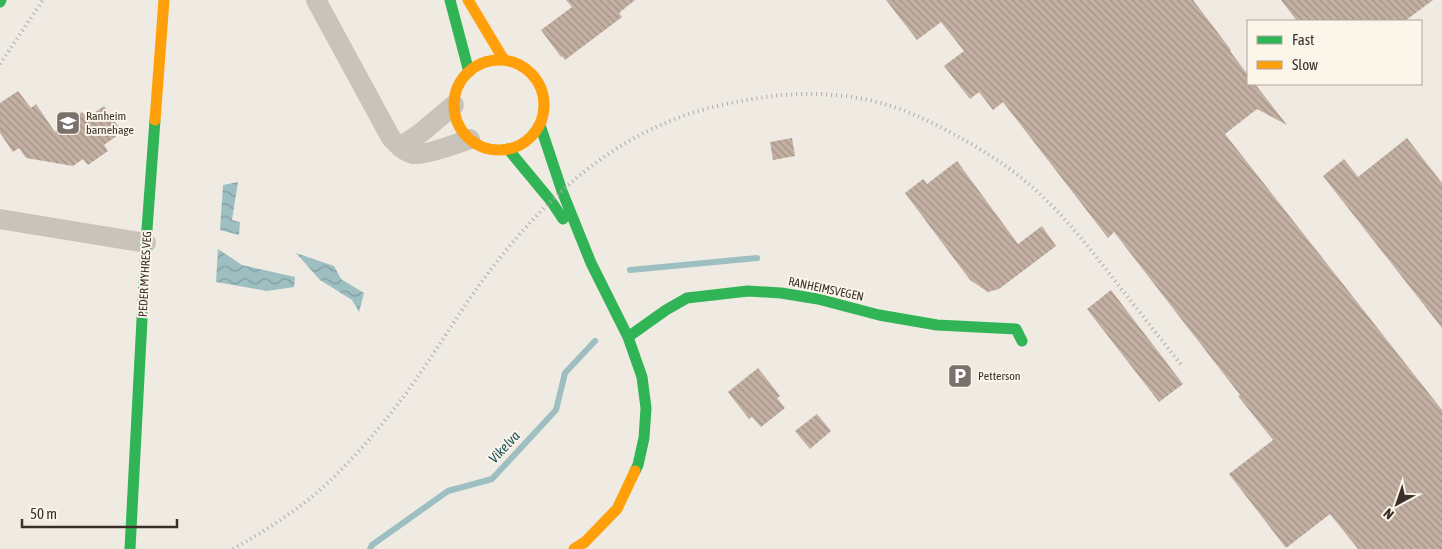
<svg xmlns="http://www.w3.org/2000/svg" width="1442" height="549" font-family="'Asap Condensed',sans-serif">
	<style>
		.water { fill: url(#water-waves) }
		.lines { fill: none; stroke-linecap: round; stroke-linejoin: round }
		.stream { stroke: #9dbfc2; stroke-width: 6 }
		.building { fill: url(#building-back-hatch) }
		.street { stroke: #c9c3bb; stroke-width: 20 }
		.fast { stroke: #30b455; stroke-width: 11 }
		.slow { stroke: #ff9f0a; stroke-width: 11 }
		.rail { stroke: #b0aba6; stroke-width: 4; stroke-dasharray: 1 4; stroke-linecap: butt }
		.labels { text-anchor: middle; dominant-baseline: central; stroke-width: 4; stroke-linejoin: round; paint-order: stroke }
		.poi-label { font-size: 12px; fill: #3a3029; stroke: #fbf5ea; text-anchor: start }
		.street-label { font-size: 12px; fill: #3a3029; stroke: #fbf5ea }
		.water-label { font-size: 14px; font-style: italic; fill: #1b545f; stroke: #fbf5ea }
	</style>
	<defs>
		<pattern id="water-waves" width="16" height="10" patternUnits="userSpaceOnUse" patternTransform="scale(1.25)"><rect width="16" height="10" fill="#9dbfc2"/><path d="M0 5q4-4 8 0t8 0" fill="none" stroke="#819c9e"/></pattern>
		<pattern id="building-back-hatch" width="6" height="6" patternUnits="userSpaceOnUse" patternTransform="scale(1.25)"><rect width="6" height="6" fill="#c4b0a3"/><path d="M-1 5l2 2M0 0l6 6M5-1l2 2" fill="none" stroke="#a09085"/></pattern>
	</defs>
	<rect width="100%" height="100%" fill="#efebe2"/>
	<!-- water -->
	<path class="water" d="M238,182L232,220L240,222L239,235L220,230L223,185Z
		M218,249L242,265L295,277L294,287L267,291L216,282Z
		M296,253L334,266L341,279L364,293L359,312L352,300L320,280Z"/>
	<g class="lines">
		<!-- stream -->
		<path class="stream" d="M630,270L757,258
			M370,549L372,545L448,491L492,479L556,410L565,373L595,341"/>
	</g>
	<!-- building -->
	<path class="building" d="M566,0H635L619,13L622,17L565,60L562,56L561,57L541,30L572,7Z
		M886,0H1193L1231,50L1230,51L1248,75V84H1255L1287,125L1257,109L1225,134L1442,410V549H1358L1330,514L1286,548L1229,474L1273,440L1238,396L1240,395L1114,232L1108,238L1003,102L993,110L979,92L970,99L944,66L964,51L941,22L917,40Z
		M1281,0H1433L1405,21H1297Z
		M18,91L31,108L36,104L55,132L82,112L87,118L104,106L122,132L104,145L108,151L88,165L83,159L73,166L26,158L19,148L13,152L0,133V103Z
		M792,138L795,156L773,160L770,142Z
		M1407,138L1442,183V328L1323,176L1344,159L1358,177Z
		M957,161L1018,244L1042,226L1056,246L999,289L988,292L970,280L905,193L923,179L927,184Z
		M1111,290L1183,384L1159,402L1087,309Z
		M758,368L780,396L777,398L785,408L761,427L752,417L749,419L728,392Z
		M817,414L831,431L810,449L795,431Z"/>
	<g class="lines">
		<!-- street -->
		<path class="street" d="M316,0L391,138C397,144 404,152 413,154C423,156 459,143 470,139
			M400,147L422,132L454,105
			M0,219L146,243"/>
		<!-- fast -->
		<path class="fast" d="M450,0L469,72
			M0,2L1,0
			M540,125L562,191L591,263L628,337L642,377L646,408L644,438L638,465L635,471
			M508,149L551,201L563,219
			M628,337L666,310L687,298L748,291L781,293L818,299L879,315L937,325L1016,329L1022,341
			M130,549L146,243L155,120"/>
		<!-- slow -->
		<path class="slow" d="M468,0L504,60
			M454 105a45 45 0 1 1 90 0a45 45 0 1 1-90 0Z
			M155,120L164,0
			M574,549L585,542L617,509L635,471"/>
		<!-- rail -->
		<path class="rail" d="M0,64L43,0
			M233,549C261,533 287,517 312,497C346,468 377,432 404,396C440,347 469,294 508,248C550,197 602,150 663,124C689,112 718,105 747,100C790,92 833,91 877,102C901,108 923,118 946,130C970,143 993,156 1015,173C1051,200 1081,237 1109,273C1133,304 1158,335 1182,366"/>
	</g>
	<!-- icons -->
	<defs>
		<symbol id="school-square" viewBox="-11 -11 22 22"><rect x="-9" y="-9" width="18" height="18" rx="4" fill="#79716a" stroke="#fbf5ea"/><path d="M0-5L7-2L0 1L-7-2ZM-4 1L0 2.5L4 1V4Q0 6-4 4Z" fill="#fff"/></symbol>
		<symbol id="parking-square" viewBox="-11 -11 22 22"><rect x="-9" y="-9" width="18" height="18" rx="4" fill="#79716a" stroke="#fbf5ea"/><path d="M-3.5-5.5H1a3.5 3.5 0 0 1 0 7H-1V5.5H-3.5ZM-1-3.4V-.6H.8a1.4 1.4 0 0 0 0-2.8Z" fill="#fff"/></symbol>
	</defs>
	<g fill-rule="evenodd">
		<use href="#school-square" x="54" y="109" width="28" height="28"/>
		<use href="#parking-square" x="946" y="362" width="28" height="28"/>
	</g>
	<g class="labels">
		<!-- poi labels -->
		<g class="poi-label">
			<text x="86" y="116">Ranheim<tspan x="86" dy="14">barnehage</tspan></text>
			<text x="978" y="376">Petterson</text>
		</g>
		<!-- street labels -->
		<g class="street-label">
			<text transform="translate(145 274) rotate(-87)">PEDER MYHRES VEG</text>
			<text transform="translate(826 289) rotate(12)">RANHEIMSVEGEN</text>
		</g>
		<!-- water labels -->
		<g class="water-label">
			<text transform="translate(504 447) rotate(-47)">Vikelva</text>
		</g>
	</g>
	<!-- legend -->
	<rect x="1247" y="20" width="175" height="65" fill="#fbf5ea" stroke="#aea69d"/>
	<rect x="1257" y="36" width="25" height="8" fill="#30b455" stroke="#aea69d"/>
	<text x="1292" y="45" font-size="15" fill="#3a3029">Fast</text>
	<rect x="1257" y="61" width="25" height="8" fill="#ff9f0a" stroke="#aea69d"/>
	<text x="1292" y="70" font-size="15" fill="#3a3029">Slow</text>
	<!-- north arrow -->
	<g transform="translate(1397 504) rotate(220)" stroke="#fbf5ea" stroke-width="4" paint-order="stroke">
	<path d="M0-4L9 19L0 12L-9 19Z" fill="#3a3029"/>
	<text y="-8" font-size="14" font-weight="bold" text-anchor="middle" fill="#3a3029">N</text>
	</g>
	<!-- scale -->
	<path d="M22 519v8h155v-8" fill="none" stroke="#3a3029" stroke-width="2.5"/>
	<text x="30" y="519" font-size="15" fill="#3a3029" stroke="#fbf5ea" stroke-width="4" paint-order="stroke">50 m</text>
</svg>
